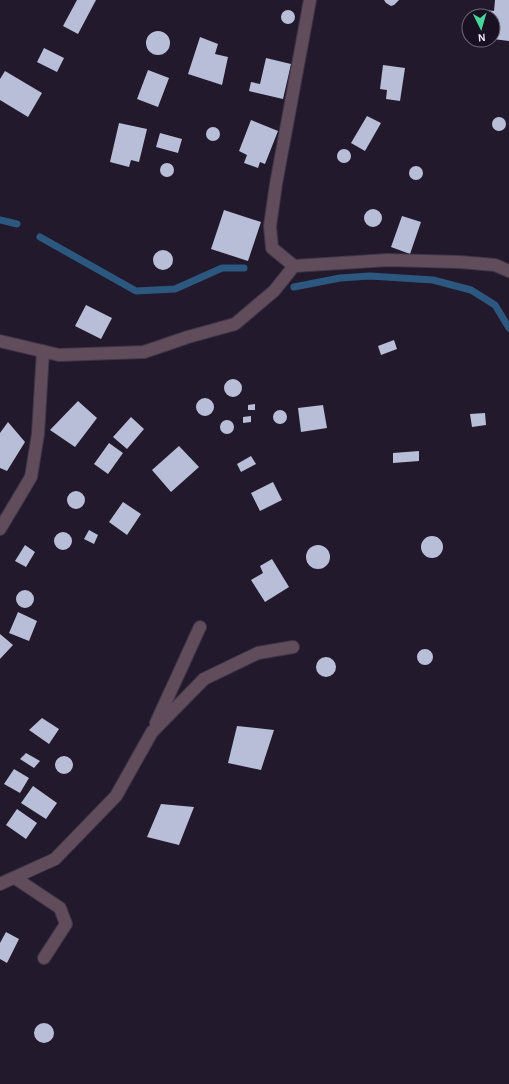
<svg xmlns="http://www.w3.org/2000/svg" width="509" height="1084" font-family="'Alegreya Sans',sans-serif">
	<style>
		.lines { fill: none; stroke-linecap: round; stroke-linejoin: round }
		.stream { stroke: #2c5880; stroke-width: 7 }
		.building { fill: #b9bed8 }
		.minor-casing { stroke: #3f3648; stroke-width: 14 }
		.minor { stroke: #614c5c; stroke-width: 12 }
	</style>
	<rect width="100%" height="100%" fill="#22192c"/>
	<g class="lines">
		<!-- stream -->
		<path class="stream" d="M0,220L17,224
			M40,237L136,291L175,289L222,268H244
			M294,287L340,278L370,276L433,280L471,290L495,305L509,328"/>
	</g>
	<!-- building -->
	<path class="building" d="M77,0H96L78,34L63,26Z
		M384,0H399L394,5L391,6L386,3Z
		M495,0H509V41L493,39V16H477L478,9L494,11Z
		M281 17a7 7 0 1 1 14 0a7 7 0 1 1-14 0Z
		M146 43a12 12 0 1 1 24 0a12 12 0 1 1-24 0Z
		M200,37L218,44L215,54L228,57L222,85L188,74Z
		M44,48L64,58L57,72L37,62Z
		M266,58L291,64L283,99L249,91L251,82L260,84Z
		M383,65L405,68L400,101L386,99L387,90L380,89Z
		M148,70L169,78L158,107L137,99Z
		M5,71L42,93L28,117L0,100V79Z
		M367,116L381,123L365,151L351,143Z
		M492 124a7 7 0 1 1 14 0a7 7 0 1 1-14 0Z
		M251,120L278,131L265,164L260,162L258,168L244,163L247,155L239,151Z
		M119,123L147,129L139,162L131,160L129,167L110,162Z
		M206 134a7 7 0 1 1 14 0a7 7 0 1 1-14 0Z
		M160,133L182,139L178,153L156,147Z
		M337 156a7 7 0 1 1 14 0a7 7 0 1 1-14 0Z
		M160 170a7 7 0 1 1 14 0a7 7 0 1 1-14 0Z
		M409 173a7 7 0 1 1 14 0a7 7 0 1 1-14 0Z
		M364 218a9 9 0 1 1 18 0a9 9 0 1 1-18 0Z
		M224,210L261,222L248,261L211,249Z
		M402,216L421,222L410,254L391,247Z
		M153 260a10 10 0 1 1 20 0a10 10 0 1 1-20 0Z
		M86,305L112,318L101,339L75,326Z
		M394,340L397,349L381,355L378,346Z
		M224 388a9 9 0 1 1 18 0a9 9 0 1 1-18 0Z
		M196 407a9 9 0 1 1 18 0a9 9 0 1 1-18 0Z
		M78,401L97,418L75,447L50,430Z
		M255,404V410H248V405Z
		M323,405L327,428L301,432L298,408Z
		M273 417a7 7 0 1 1 14 0a7 7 0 1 1-14 0Z
		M485,413L486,425L472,427L470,414Z
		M251,416V422L243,423V417Z
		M131,417L144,429L127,449L113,437Z
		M220 427a7 7 0 1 1 14 0a7 7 0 1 1-14 0Z
		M8,422L25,442L7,471L0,468V433Z
		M109,443L123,453L108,474L94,464Z
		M179,446L199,467L171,492L152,470Z
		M419,451V461L393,463V453Z
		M251,456L256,464L241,472L237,464Z
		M273,482L282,500L260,511L251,493Z
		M67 500a9 9 0 1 1 18 0a9 9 0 1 1-18 0Z
		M123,502L141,514L127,535L109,522Z
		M89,530L98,535L94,544L84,539Z
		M54 541a9 9 0 1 1 18 0a9 9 0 1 1-18 0Z
		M421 547a11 11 0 1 1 22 0a11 11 0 1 1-22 0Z
		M25,545L35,552L26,567L15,561Z
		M306 557a12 12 0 1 1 24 0a12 12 0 1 1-24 0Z
		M272,559L289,587L265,602L251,580L263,573L260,566Z
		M16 599a9 9 0 1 1 18 0a9 9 0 1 1-18 0Z
		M18,612L37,621L29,641L9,633Z
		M0,634L13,645L0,659Z
		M417 657a8 8 0 1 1 16 0a8 8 0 1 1-16 0Z
		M316 667a10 10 0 1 1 20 0a10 10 0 1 1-20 0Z
		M42,718L59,729L49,744L29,730Z
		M237,726L274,730L261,770L228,763Z
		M26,753L40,761L34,768L20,759Z
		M55 765a9 9 0 1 1 18 0a9 9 0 1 1-18 0Z
		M14,769L29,778L20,793L4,784Z
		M33,786L57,803L46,819L21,803Z
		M161,804L194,807L179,845L147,837Z
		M17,809L37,823L26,839L6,825Z
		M6,932L19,939L7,963L0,959V943Z
		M34 1033a10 10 0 1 1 20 0a10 10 0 1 1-20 0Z"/>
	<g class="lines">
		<defs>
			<path id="minor" d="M294,266L272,248L270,226L276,184L310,0
				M0,341L59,355L144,352L188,337L235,324L274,291L294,266L388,260L460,262L495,265L509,271
				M0,529L31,477L38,434L43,351
				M156,723L200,627
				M15,878L60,908L66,924L44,958
				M0,884L55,859L116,796L152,732L204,679L258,653L293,647"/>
		</defs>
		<!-- minor casing -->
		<use href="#minor" class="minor-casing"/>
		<!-- minor -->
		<use href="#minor" class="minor"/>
	</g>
	<!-- north arrow -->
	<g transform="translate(481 28) rotate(175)"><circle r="19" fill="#191022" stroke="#6e6777"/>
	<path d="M0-3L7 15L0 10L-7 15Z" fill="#49d49c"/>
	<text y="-6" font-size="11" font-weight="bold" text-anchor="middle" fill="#eee9f6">N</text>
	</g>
</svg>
